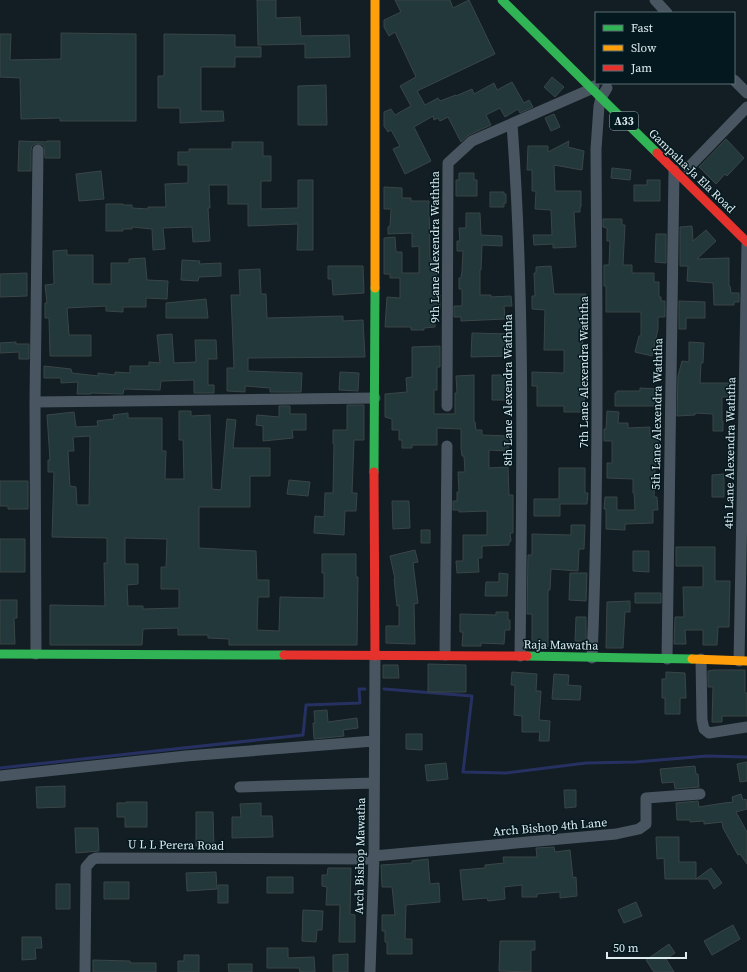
<svg xmlns="http://www.w3.org/2000/svg" width="747" height="972" font-family="'Source Serif 4',serif">
	<style>
		.lines { fill: none; stroke-linecap: round; stroke-linejoin: round }
		.stream { stroke: #273161; stroke-width: 3 }
		.building { fill: #23383b; stroke: #3a4547; fill-rule: evenodd }
		.street { stroke: #495661; stroke-width: 11 }
		.fast { stroke: #30b455; stroke-width: 9 }
		.slow { stroke: #ff9f0a; stroke-width: 9 }
		.jam { stroke: #e5322d; stroke-width: 9 }
		.labels { text-anchor: middle; dominant-baseline: central; stroke-width: 3; stroke-linejoin: round; paint-order: stroke }
		.shield { fill: #04191f; stroke: #9dadb1; stroke-width: 1 }
		.shield-label { font-size: 11px; font-weight: bold; fill: #deecf0 }
		.street-label { font-size: 12px; fill: #deecf0; stroke: #04191f }
	</style>
	<rect width="100%" height="100%" fill="#121e23"/>
	<g class="lines">
		<!-- stream -->
		<path class="stream" d="M384,689L472,696L463,772L506,773L586,763L635,762L707,756L747,757
			M0,768L303,735L306,705L360,703L359,689H365"/>
	</g>
	<!-- building -->
	<path class="building" d="M257,0H276V18L300,17L301,36L349,35L350,57L305,58V44L258,45Z
		M395,0H450L453,8L469,0L495,54L417,91L425,105L438,98L440,101L456,95V96L472,89L474,94L494,83L497,90L512,82L524,103L529,100L533,107L520,113L518,109L505,117L500,108L486,115L491,125L469,135L461,142L448,117L440,121L438,118L434,120L433,116L414,127L431,161L405,174L393,149L400,146L391,130L388,132L384,126V112L391,109L395,115L411,106L400,86L416,77L395,32L389,36L384,27V20L401,12Z
		M61,33L136,34V121H60V118L21,119L20,78L0,77V34H11L10,60L61,59Z
		M164,34L235,35V47H261V57H235V67H201V111H223L224,121L180,123V108H158V76H164Z
		M552,77L564,87L555,97L544,87Z
		M326,85L327,125H298V86Z
		M554,114L560,127L551,131L545,118Z
		M726,139L744,158L727,176L725,174L716,184L699,167Z
		M19,141L47,142V141H60V158H45L44,146L41,144H35L32,146L31,150V171H18Z
		M569,141L568,147L584,151L582,170L554,165L555,191H581V207H580V212H574L576,247L553,248V244L534,245L533,235H552L551,210L535,209L536,191H532V170H527L528,146H548V152Z
		M232,142H263V156H271V181H261V209L298,208V180H313V250H297L298,224L248,226V204H228V185H209L210,208H208L210,241L193,242L192,227L163,228L165,249L153,250L152,229L132,227V229H123V231H106V204H123V205H132V208L148,209V207H166L165,184L188,183V165H178V152H189V149H232Z
		M612,168L631,170L630,180L611,178Z
		M101,171L104,199L79,201L76,174Z
		M459,173H474V180H477V196H456V180H459Z
		M647,180H660V201H634V185H647Z
		M384,187L402,188V198H411V201H429L430,259H439L438,274H437V295H440V309H435V327L424,328V330H411V327H385L387,297L400,298V278H390V274H384V238L395,237L396,252H402V273H419V246L412,247V233L388,234V227L390,226L391,209H384Z
		M490,192H504V194H506V203H504V207H490Z
		M466,213H480L481,235L502,236V246L482,245L481,270H480V295H491V297L511,296L512,306H504L505,319L461,321V317H454V306H462V289H459V278H461L462,271L463,251H457V241H460L459,228H466Z
		M603,219H622V225H625L623,265H632V273H654V282H659V297H661V301H665V317H658V329L652,356L635,352L639,336H641V312H606V286H604V265H609L610,241H607V228L603,227Z
		M692,226L693,241L706,230L716,241L697,259L729,258V286H730L731,293H739V302H734V305H714L713,283L687,281L688,266H680V227Z
		M656,234H666V263L655,262Z
		M67,250V255H93V284H111V263H129V259L145,258L147,280L168,281L167,299L146,298V307H123V312L106,311V306L67,308L69,335H91V356H50L49,318H45V303H47L45,285L54,284L53,251Z
		M182,260L200,261L199,264L221,263V276L199,277L198,281L181,280Z
		M328,266H363L364,293L333,295L332,279H328Z
		M551,266L554,294H586V333H583L582,355L583,375H585L584,412H564V406H537V386H532V372L564,373V350H544L545,310L532,309V296H535L534,273H536V267Z
		M260,269L261,294H266L267,318L343,316V321L363,320L365,357L248,358V371L302,373L301,392H270V388L245,386V392L227,391V368H234L231,295H240L239,270Z
		M27,273V296L0,297V274Z
		M206,299L208,318H166V303Z
		M679,301L705,302V318H686V329H679Z
		M472,333L510,334L509,356L471,357Z
		M172,334L174,363L196,362L195,340H216L217,359H208V385H214V393H194V380L161,381L160,390L124,389L123,394L91,393V394H77L78,382L61,383V378H44V366L71,369L72,373L98,376V373L115,375V372L130,373V366H149V362L160,363L157,335Z
		M16,342V344H29V359H19V352L0,353V343Z
		M689,342L704,343L703,363H701L700,383H729V397H722V421H723V431H713V414L695,413V415L677,416L678,376L682,361L689,362Z
		M440,346V367H437V390H434V414H455V393H457L456,376L474,375V422H475L476,430H482V435L509,436L508,451L489,450V468L508,467L509,495H513V533H510L511,541L509,542V545L482,546V558H478L479,572L457,573L456,561H463V535H487V511L459,512V510H453V501H457V492H459L458,472H465L464,456H462L461,448V429L437,428V445H412V448H402V440H399V430H392V419L385,417V394L407,392L406,378L412,377V347Z
		M340,372L359,373L358,391L339,390Z
		M492,375H506V382H509V400H492Z
		M640,388L658,389V406H615V393H617V391H640Z
		M347,405H364V440H354L352,493H357L356,511H345L344,535L314,533L315,516L324,517L325,493H333L334,444H333V430H347Z
		M279,406H290V414H306V430H292L293,438L263,441V426L256,425L257,415L279,417Z
		M179,411H191V416L210,415L212,489L221,490L227,419L236,420L233,448H270V476H250V507H199V548L256,551L257,580H269V597H258L257,630L279,631L280,597L324,598V573H322V554H356V577H358L357,645H229V639L208,638V635H178V628L143,629L142,645H50V605L105,606L104,563H107V538L52,537L54,472H48V460H50L47,415L74,412L76,427L98,426L97,421L114,419L113,415L128,413V418H162V451H166L165,479H184L183,440H179ZM90,436L89,505H77L76,487L70,486L68,451H74L73,437ZM125,538L167,539L166,567H161V589H179V608L143,609V606H128L127,585L138,584V564H126L125,563Z
		M607,411L619,412L618,423H628V428L650,427V436L659,435V450H656V468H655L654,497H657L658,510H653V523L625,524V530L606,529V509H604L605,497H617V510H635L634,493H633V479L607,478V463H612V441H604V429H606Z
		M559,468H585V493H588L587,504H560V516H534V499H559Z
		M724,474V497H712V475Z
		M289,480L310,482L308,496L287,494Z
		M0,481H28V509H8V506H0Z
		M392,501H409L410,528L393,529Z
		M571,525H585L584,549H579L578,571L551,569L550,590H548V647H532V614H527L528,555H532V534L571,535Z
		M421,530H430V543H421Z
		M0,539H25V572H0Z
		M676,547H715V581H730L729,627H718L717,645H703V630H685L686,644H674L675,617H684L683,587H703V566H676Z
		M415,550L418,562L413,563L418,603L414,604L415,644L386,643V626H399V605L397,606L394,579H395L390,556Z
		M633,551H649V572L633,571Z
		M499,573L508,574L507,596H485L486,582H499Z
		M570,573H587L586,601L569,600Z
		M635,593H661V603H635Z
		M0,600H17V618H14L15,644H0Z
		M630,601V612H625L623,648H606L607,602Z
		M496,612H508V620H510V630H505L504,644L481,643V646H462L463,632H460V614L496,615Z
		M576,617H586V641H575Z
		M428,664L466,665V692H428Z
		M383,665H398L399,678H383Z
		M714,670H745V693H747V716H722V722H712L713,687H708V671Z
		M512,672L537,674L536,691H541L539,720L550,721L549,741H539L540,732H522V716L514,715L515,685H511Z
		M666,672L685,673L686,698H680V714H665V698H662V679H666Z
		M554,674L569,675L568,685L581,686L580,700L552,699Z
		M327,710L328,722L357,718L358,728L343,730L344,736L314,739L313,723H315L314,711Z
		M406,734H422V750L406,749Z
		M747,762V781L740,782L737,764Z
		M446,763L448,779L427,781L425,765Z
		M695,766L696,774H698L699,787L675,789L674,782L662,783L660,769Z
		M65,786V807L37,808L36,787Z
		M564,790H576V807L565,808Z
		M741,794L743,800L746,799L747,809L736,812L747,832V864L740,854L738,855L723,828L722,822L704,824V821L690,822V820H677L676,803L698,801L699,807L724,803L733,802L732,797Z
		M126,802H147V827H125V817H117V803H126Z
		M261,803V816H272L273,837L232,838V817H241L240,804Z
		M196,812H213L214,846H196Z
		M75,828H98L99,851L76,853Z
		M656,837H679V862H696V879L711,868L722,883L714,889L708,879H665L664,858L657,859Z
		M554,847L555,852L570,850L573,878L576,877L577,896L560,898V892L537,894V897H522V885L504,887L505,899L488,901L487,898L463,900L460,870L485,868V865L504,863L503,857H537L536,848Z
		M428,859L430,884L439,883L440,902L406,905L405,939H412V954H387V942H385V931H382V915H395L392,887H382L381,865L412,863V861Z
		M328,868H351L350,914L355,915V942H339L340,905H326L327,887L322,886V875H327Z
		M216,872L217,889L187,891L186,873Z
		M267,877H293V893H267Z
		M104,882H129V899H104Z
		M56,884H70V909H56Z
		M218,885H228V903H218Z
		M636,902L642,916L624,923L618,910Z
		M303,910L323,911L322,930H317L316,942L302,941Z
		M733,925L740,939L712,955L704,941Z
		M22,937H41L42,948H35L36,959L22,960Z
		M500,941H535V950H531V972L499,971Z
		M669,944L675,953L666,959L674,972H654L646,960Z
		M267,948H288V958L314,957L315,972H300L299,968H267Z
		M348,954V972H333V955Z
		M184,955H199V972H178V961H184Z
		M93,960L130,961V963H156V972H93Z
		M228,964H252V972H229Z"/>
	<g class="lines">
		<!-- street -->
		<path class="street" d="M655,0L667,13
			M734,80L747,93
			M512,124C525,301 522,479 520,656
			M688,168L747,107
			M35,402L375,398
			M447,406L448,163L472,141L591,89L594,86
			M36,654L35,402L38,150
			M445,655L447,446
			M592,658C599,488 597,318 596,149L599,106L601,98L607,88
			M667,659L674,170
			M701,659L702,720L704,729L709,733L747,727
			M739,661L747,245
			M0,776L186,756L374,741
			M240,787L374,783
			M374,856L616,834L639,829L646,824V798L700,794
			M85,972L86,867L92,860L96,858L374,859
			M370,972L374,856L375,656"/>
		<!-- fast -->
		<path class="fast" d="M502,0L657,153
			M374,472L375,288
			M0,654L284,655
			M527,656L692,659"/>
		<!-- slow -->
		<path class="slow" d="M375,288V0
			M692,659L747,661"/>
		<!-- jam -->
		<path class="jam" d="M657,153L747,242
			M374,472L375,656
			M284,655L527,656"/>
	</g>
	<g class="labels">
		<!-- shield labels -->
		<rect class="shield" x="610" y="112" width="28" height="18" rx="3"/>
		<g class="shield-label">
			<text x="624" y="121">A33</text>
		</g>
		<!-- street labels -->
		<g class="street-label">
			<text transform="translate(692 171) rotate(44)">Gampaha-Ja Ela Road</text>
			<text transform="translate(435 247) rotate(-90)">9th Lane Alexendra Waththa</text>
			<text transform="translate(584 372) rotate(-90)">7th Lane Alexendra Waththa</text>
			<text transform="translate(508 390) rotate(-90)">8th Lane Alexendra Waththa</text>
			<text transform="translate(657 414) rotate(-89)">5th Lane Alexendra Waththa</text>
			<text transform="translate(730 453) rotate(-89)">4th Lane Alexendra Waththa</text>
			<text transform="translate(561 645) rotate(1)">Raja Mawatha</text>
			<text transform="translate(550 827) rotate(-5)">Arch Bishop 4th Lane</text>
			<text transform="translate(176 845) rotate(1)">U L L Perera Road</text>
			<text transform="translate(360 856) rotate(-89)">Arch Bishop Mawatha</text>
		</g>
	</g>
	<!-- legend -->
	<rect x="595" y="12" width="140" height="72" fill="#04191f" stroke="#5b6d73"/>
	<rect x="603" y="25" width="20" height="6" fill="#30b455" stroke="#5b6d73"/>
	<text x="631" y="32" font-size="12" fill="#deecf0">Fast</text>
	<rect x="603" y="45" width="20" height="6" fill="#ff9f0a" stroke="#5b6d73"/>
	<text x="631" y="52" font-size="12" fill="#deecf0">Slow</text>
	<rect x="603" y="65" width="20" height="6" fill="#e5322d" stroke="#5b6d73"/>
	<text x="631" y="72" font-size="12" fill="#deecf0">Jam</text>
	<!-- scale -->
	<path d="M607 952v6h79v-6" fill="none" stroke="#deecf0" stroke-width="2"/>
	<text x="613" y="952" font-size="12" fill="#deecf0" stroke="#04191f" stroke-width="3" paint-order="stroke">50 m</text>
</svg>
